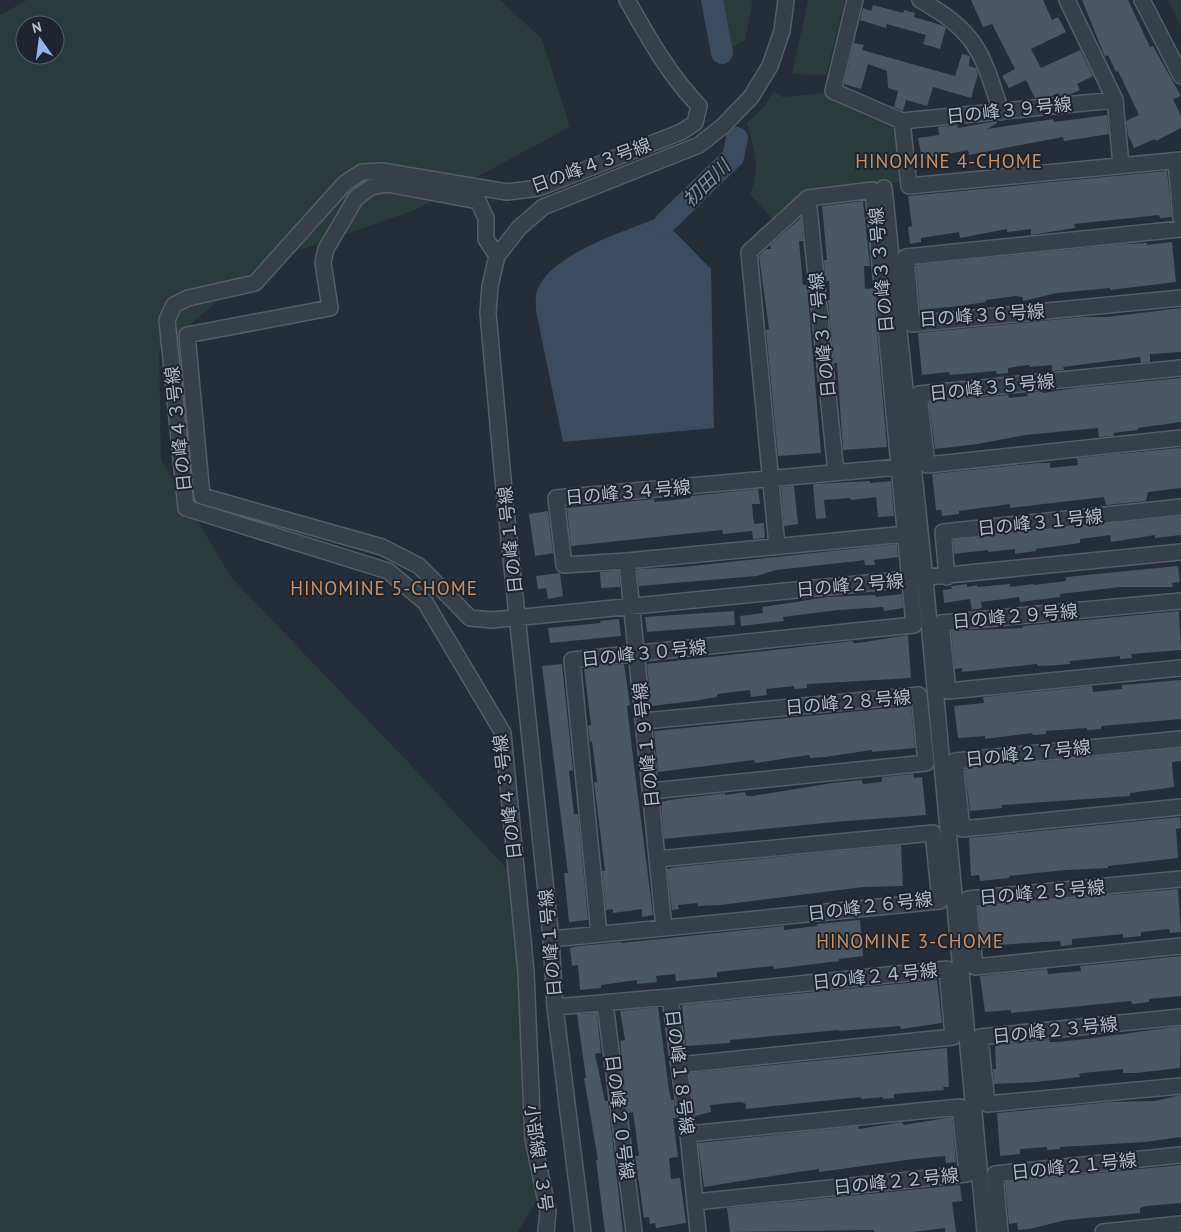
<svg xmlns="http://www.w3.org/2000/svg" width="1181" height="1232" font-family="'PT Sans','Noto Sans JP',sans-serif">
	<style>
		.green { fill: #293b3b; fill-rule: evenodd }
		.water { fill: #3b4b60 }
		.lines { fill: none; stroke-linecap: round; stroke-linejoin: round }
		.river { stroke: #3b4b60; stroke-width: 22 }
		.building { fill: #4c5764 }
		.minor-casing { stroke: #565d66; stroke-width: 18 }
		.minor { stroke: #373f49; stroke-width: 15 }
		.labels { text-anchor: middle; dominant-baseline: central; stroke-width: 4; stroke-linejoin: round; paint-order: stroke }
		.street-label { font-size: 18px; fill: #b3bac5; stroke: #1d242d }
		.neighbourhood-label { font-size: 19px; letter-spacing: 1px; fill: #c99169; stroke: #1d242d }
		.water-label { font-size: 19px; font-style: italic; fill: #7d91aa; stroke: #1d242d }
	</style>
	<rect width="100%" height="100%" fill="#242d38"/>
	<!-- green -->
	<path class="green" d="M27,0H500L542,39L570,127L415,210L262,263L159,351L161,460L231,577L408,762L507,869L547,1183L518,1232H0V15ZM25,25H55V55H25Z
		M720,0H751L752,6L745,40L729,49Z
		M808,0H845L826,75L792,74Z
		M1168,0H1181V27Z
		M774,91L782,97L823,93L895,124L902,182L805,193L774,221L750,194C761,167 754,150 747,123L763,108Z"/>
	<!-- water -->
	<path class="water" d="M660,217L711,269L714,428L563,442L536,311C536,305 535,297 537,291C549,254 626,231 660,217Z"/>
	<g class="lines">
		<!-- river -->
		<path class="river" d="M712,0L722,53
			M665,223L733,157L737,138"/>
	</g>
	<!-- building -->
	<path class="building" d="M971,0H1043L1052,20L1058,17L1066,32L1031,49L1041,68L1080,50L1093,76L1077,84L1080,90L1069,95L1059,96L1058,93L1050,97L1035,98L1026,80L1009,88L1002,76L1015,69L992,24L983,27Z
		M1082,0H1128L1150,47L1153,46L1181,96L1173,99L1181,116V128L1156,141L1155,139L1134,148L1128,135L1126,121L1139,115L1118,71L1116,72L1108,55L1105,57Z
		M873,5L903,13L904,10L915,13L914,17L941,25L946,28L940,49L923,44L926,35L887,24L886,28L860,20L863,8L871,11Z
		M854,43L864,45L862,50L955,76L962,54L970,56L969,66L976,68L978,74L971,98L933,87L927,106L906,100L903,111L894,107L898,91L888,88L887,71L868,64L861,89L844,84Z
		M1107,115L1109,134L1064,141L1063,137L969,155L968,150L922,159L918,138L939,135L938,127L957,125L958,128L997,121V123L987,129L1053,119L1054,122Z
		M1167,171L1172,217L1160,218L1159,215L1074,224L1075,228L1031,235V229L1007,232V229L960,238L959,232L921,238V242L910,244L908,227L912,226L908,196Z
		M863,201L870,266H864L865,289L873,288L887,447L843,450L837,363H834L828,300H830L829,281H826L825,275L824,260H827L822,206Z
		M801,218L803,241H799L803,285H807L821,453L778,456L766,330L769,329L759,256L766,249H771L770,245Z
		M1172,242L1176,282L1110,290V288L1057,293L1023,301V297L1015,296L986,300V302L960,306L920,310L916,265L1123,244L1147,243V245Z
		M1181,308V352L1150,354V362L1141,363L1140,357L1063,367L1064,370L1052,371V365L1030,367L1029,365L1008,368V373L997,374L996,371L950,375L949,372L922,375L918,333L1083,317H1107Z
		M1181,378V422L1138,428V430L1113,433L1114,436L1099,437L1098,428L1025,435L978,444L935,449L929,402L1008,395L1009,398L1028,396L1027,393L1043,391V393L1075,388Z
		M1179,448L1181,449V488L1148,492L1146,501L1106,505L1104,497L1010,508V504L959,511V514L942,516L941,510H936L932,474L1038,463H1050V468L1078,465L1077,458Z
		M870,481V483L891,481L894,516L878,517L876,497L851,500L850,498L824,500L826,518L816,519L813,484Z
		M794,486L798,524L784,526L781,487Z
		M758,489L760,504H752L754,524L764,523L765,538L753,539L752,531L723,534L722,530L571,546L567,508L654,499L655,502L691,498V496Z
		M548,511L553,553L535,556L529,514Z
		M1181,516V535L1155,538V535L1111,542L1110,535L1080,539V543L1036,549V551L1015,554V549L988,552V550L954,554L953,540Z
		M897,544L898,557L874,560L875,565H865L864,560L858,561L776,570L757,576L639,586L637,569L683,567Z
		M1178,566L1180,582L1172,583L1173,587H1120L1060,594V597L1020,602L1019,597L981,602L982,608L972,610L970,599L944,603L943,590L952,589L951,586L967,584V587L977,585V587L1010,584V587L1033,584L1034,585L1066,581V577Z
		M619,571L620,587L601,588L600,572Z
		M560,573L563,596L548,599L546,588L538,589L536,576Z
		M902,594L903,608L884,611L883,607L838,610L783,617L784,621L741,626L740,616L763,613L762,607L828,597L875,595L876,597Z
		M734,611L735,625L647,632L645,617Z
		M1179,611L1181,650L1131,654L1132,658L1120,659V656L1070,661V664L1060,665L1037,666V664L962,672V668L955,669L951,631L1023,628V626Z
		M619,619L621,636L550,643L548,628L601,623L600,621Z
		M908,635L911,678L807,684V688L794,689V686L766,689L767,695L751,697L750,690L717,694V697L694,701L651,706L647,664L853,641V643H858Z
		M562,664L573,770L569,771L574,814H578L588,920L569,922L564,873H568L542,666Z
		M624,664L630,705L627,706L632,749L653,915L642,917V909L613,913V909L606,910L602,871H605L594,782H597L592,741L590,742L588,726L591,725L584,668Z
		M1181,680V719L1101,726V729L1087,730V728L1046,731V734L1033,735L1032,733L985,739V736L958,738L954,706L984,703L983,697L1092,686L1093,692L1122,689V685Z
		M911,706L915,748L872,752V750L825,757L810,758L809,755L755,763L754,760L658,772L654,731Z
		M1181,748V761L1172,762L1174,787L1130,793V796L1002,805V808L970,811L965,769Z
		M913,774L914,778L922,777L926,815L834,822L664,839L661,802L669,800L725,793V795L745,792L746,796H752L832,783L862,780L863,784L882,782V777Z
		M1180,817L1181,828L1176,829L1178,858L1108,866V868L1065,870L1009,876V878L980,881L979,875L971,876L969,838Z
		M901,845L903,886L863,887L720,905L698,906L697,903L678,905L679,909L672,910L667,869L676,867Z
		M1178,889L1181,932L1170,933L1169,929L1141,932V936L1123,938V934L1072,939V945L1061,946L1060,941L998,945V946L982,948L978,907Z
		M860,920L863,956L839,959V961L774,969L773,966L717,972V977L676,981L675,974L656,976L657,982L637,984V980L601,985V988L580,990L578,965L572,966L570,948L579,946L621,942V943L784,926V930L817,926V924Z
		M1181,956V996L1149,999V1002L1132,1004L1131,1001L1011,1013V1010L985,1012L980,976L1047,969L1048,974L1081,971L1080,966Z
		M937,980L942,1023L901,1029L900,1026L839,1031V1030L730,1040V1043L686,1046L682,1005Z
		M658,1007L669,1090L671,1100H674L676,1118H673L678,1157L669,1158L671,1179L680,1178L686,1223L656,1228L655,1223L650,1224L649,1217L644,1218L635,1156H639L633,1112L628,1113L626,1098L620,1041L625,1040L620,1011Z
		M597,1013L601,1053L595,1054L605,1101H608L623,1232H605L596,1160H598L584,1078H586L577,1014Z
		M1181,1026L1180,1068L1136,1073H1123V1069L1083,1073L1079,1074L1080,1077L1036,1082L994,1084L993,1069H996L995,1045L1049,1040L1050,1042H1057L1086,1039Z
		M947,1048L949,1087H943L944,1090L894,1094V1098L883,1099V1097L861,1099V1097L746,1109V1104L741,1102L710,1105L711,1112L695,1116L689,1073Z
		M1181,1095V1137L1145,1142L1060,1147V1149L1047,1150V1147L1020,1149V1154L1000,1156L997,1113L1110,1102L1155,1101Z
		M952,1117L956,1162L946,1163L945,1156L914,1159L819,1172V1169L791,1173L704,1187L698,1143L858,1126L859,1129L902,1122L904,1125Z
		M1181,1165V1203L1147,1206L1140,1208V1213L1066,1220L1029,1229L1018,1230L1017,1223L1009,1224L1005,1182Z
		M960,1185L962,1201L952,1202L956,1232H945V1228L913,1232H874V1230L730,1232L727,1208Z"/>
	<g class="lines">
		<defs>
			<path id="minor" d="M855,0L833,91L902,121L909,186L1181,160
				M920,0C977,32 982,52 1001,112
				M1067,0L1115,100L1121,165
				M1142,0L1181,76
				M902,121L1115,100
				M1176,161L1181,218
				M884,188L925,579L985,1232
				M808,198L836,473
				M1181,229L906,257L912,324L1181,298
				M497,256L486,239V218L478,201L387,184L371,187L356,198L326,249L323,262L330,308L187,335L202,496L382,547L419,566L470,618L492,620L1181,552
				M1181,368L919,394L927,465L1181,438
				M899,467L556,498L564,565L627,561L906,534
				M627,561L664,928
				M947,577L943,532L1181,507
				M1181,601L941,623L948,691L1181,668
				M644,721L919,695L926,763L651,791
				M1181,739L955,761L962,829L1181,807
				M1181,879L968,899L975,967L1181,946
				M599,934L572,660L914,625L873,190L808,198L749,252L777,546
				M551,939L940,901L933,833L658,859
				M670,997L947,969L953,1037L679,1065
				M605,1003L634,1232
				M555,1007L670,997L688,1134L698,1232
				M1181,1017L980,1037L987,1104L1181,1086
				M688,1134L960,1107L967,1174L695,1202
				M546,1232L548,1211L533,1139L526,972L503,733L425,602L388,571L186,508L167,320L174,305L188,298L255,283L345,183L362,172L382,171L507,192L539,188L681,132L695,123L699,106C669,75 648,37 627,0
				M583,1232L555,1007L551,939L505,501L488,313L490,286L497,256L519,228L543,207L699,145L723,126L751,97L770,66L782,31L786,0
				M1000,1232L995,1174L1181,1155
				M1103,1232L1181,1224"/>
		</defs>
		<!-- minor casing -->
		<use href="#minor" class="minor-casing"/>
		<!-- minor -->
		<use href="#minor" class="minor"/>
	</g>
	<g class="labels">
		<!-- street labels -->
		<g class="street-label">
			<text transform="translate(1009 110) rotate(-6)">日の峰３９号線</text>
			<text transform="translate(591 165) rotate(-20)">日の峰４３号線</text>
			<text transform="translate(881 270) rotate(-95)">日の峰３３号線</text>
			<text transform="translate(982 315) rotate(-4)">日の峰３６号線</text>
			<text transform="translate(822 335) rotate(-96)">日の峰３７号線</text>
			<text transform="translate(992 387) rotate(-6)">日の峰３５号線</text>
			<text transform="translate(178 429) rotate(-96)">日の峰４３号線</text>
			<text transform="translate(628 492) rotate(-5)">日の峰３４号線</text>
			<text transform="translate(1040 522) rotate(-6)">日の峰３１号線</text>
			<text transform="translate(510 540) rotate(-96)">日の峰１号線</text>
			<text transform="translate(850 585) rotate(-5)">日の峰２号線</text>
			<text transform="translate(1015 616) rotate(-5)">日の峰２９号線</text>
			<text transform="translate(644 653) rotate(-6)">日の峰３０号線</text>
			<text transform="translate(848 702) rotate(-5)">日の峰２８号線</text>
			<text transform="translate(646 745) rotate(-96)">日の峰１９号線</text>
			<text transform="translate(1028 753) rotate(-6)">日の峰２７号線</text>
			<text transform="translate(507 797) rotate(-97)">日の峰４３号線</text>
			<text transform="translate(1042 892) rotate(-5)">日の峰２５号線</text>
			<text transform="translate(870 906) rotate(-7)">日の峰２６号線</text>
			<text transform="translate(550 943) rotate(-95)">日の峰１号線</text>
			<text transform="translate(875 976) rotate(-6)">日の峰２４号線</text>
			<text transform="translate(1055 1030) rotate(-6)">日の峰２３号線</text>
			<text transform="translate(680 1072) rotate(83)">日の峰１８号線</text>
			<text transform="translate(620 1117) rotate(83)">日の峰２０号線</text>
			<text transform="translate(539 1158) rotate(82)">小部線１３号</text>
			<text transform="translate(1074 1166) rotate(-6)">日の峰２１号線</text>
			<text transform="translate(896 1181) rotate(-6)">日の峰２２号線</text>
		</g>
		<!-- neighbourhood labels -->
		<g class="neighbourhood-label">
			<text x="949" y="161">HINOMINE 4-CHOME</text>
			<text x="384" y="588">HINOMINE 5-CHOME</text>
			<text x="910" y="941">HINOMINE 3-CHOME</text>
		</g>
		<!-- water labels -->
		<g class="water-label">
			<text transform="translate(706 183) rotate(-45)">初田川</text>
		</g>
	</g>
	<!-- north arrow -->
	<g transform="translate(40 40) rotate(346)"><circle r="24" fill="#1d242d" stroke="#59606a"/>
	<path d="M0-4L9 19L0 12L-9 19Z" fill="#8fb5ed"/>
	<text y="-8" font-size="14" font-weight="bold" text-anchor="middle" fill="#b3bac5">N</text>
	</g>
</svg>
